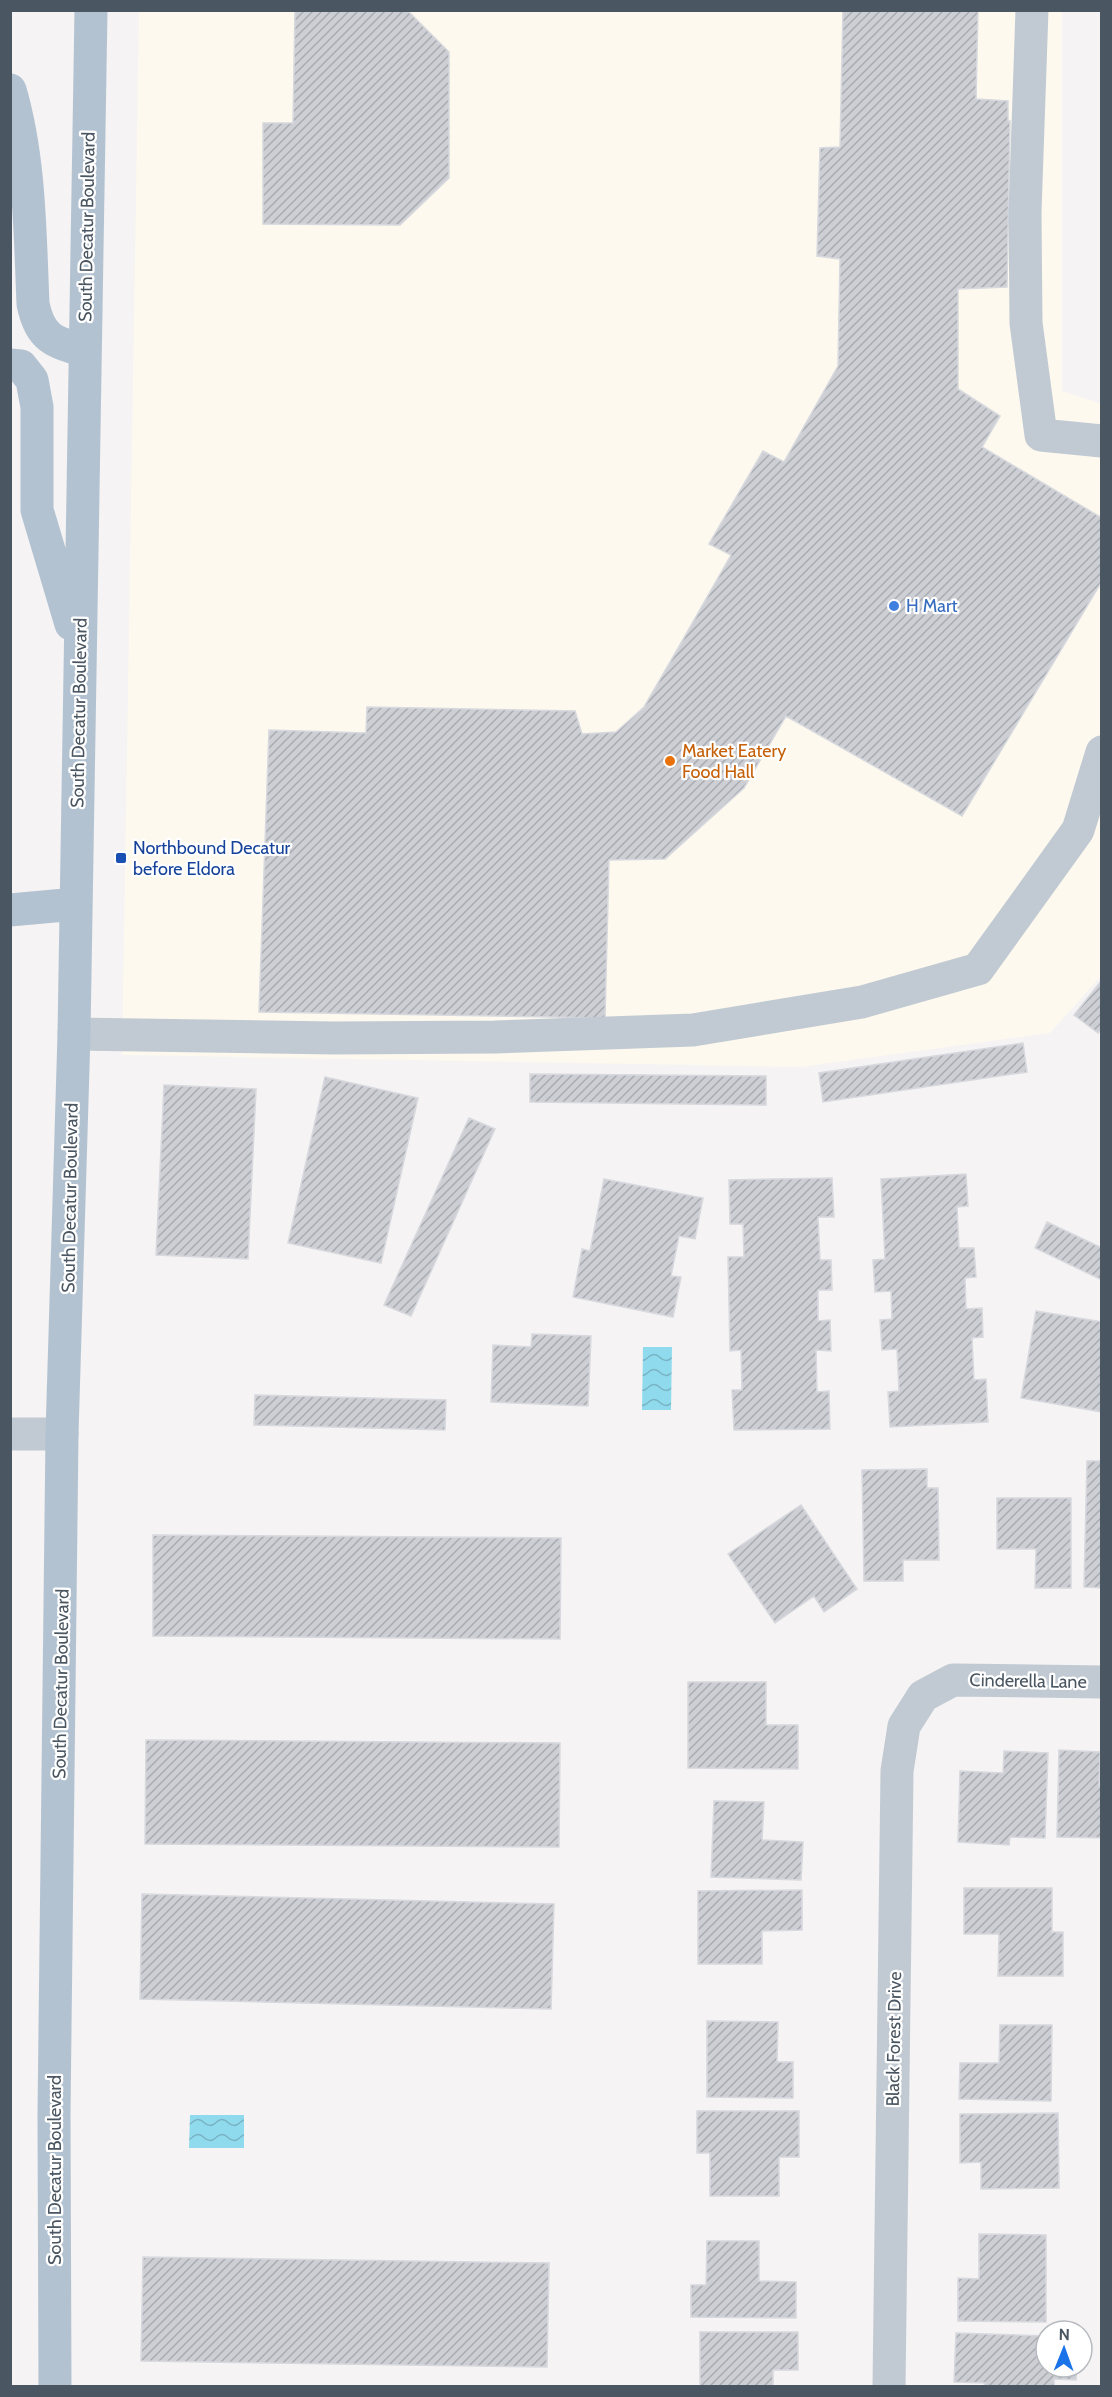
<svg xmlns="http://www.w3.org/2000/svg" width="1112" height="2397" font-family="Cabin,sans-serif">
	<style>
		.commercial { fill: #fdf9ef }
		.water { fill: url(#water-waves) }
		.building { fill: url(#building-hatch); stroke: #d7d9de; stroke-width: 1.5 }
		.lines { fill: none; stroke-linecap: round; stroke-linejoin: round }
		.minor { stroke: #c1cad2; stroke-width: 33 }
		.major { stroke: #b3c2d1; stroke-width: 33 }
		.shop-dot { fill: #3f7fe0; stroke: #fff; stroke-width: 2 }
		.food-dot { fill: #e8710a; stroke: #fff; stroke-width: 2 }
		.transit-dot { fill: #1a4fb4; stroke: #fff; stroke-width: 2 }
		.labels { text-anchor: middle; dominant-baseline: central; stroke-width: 4.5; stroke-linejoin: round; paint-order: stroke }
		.street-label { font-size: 18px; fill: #4a5661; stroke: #fff }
		.shop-label { font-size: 18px; fill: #366cbe; stroke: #fff; text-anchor: start }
		.food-label { font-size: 18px; fill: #c56008; stroke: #fff; text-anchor: start }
		.transit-label { font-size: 18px; fill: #164399; stroke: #fff; text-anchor: start }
	</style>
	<defs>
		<pattern id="water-waves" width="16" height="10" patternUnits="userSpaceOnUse" patternTransform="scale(1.5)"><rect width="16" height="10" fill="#90daee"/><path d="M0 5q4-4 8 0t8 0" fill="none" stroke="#78b4c4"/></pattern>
		<pattern id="building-hatch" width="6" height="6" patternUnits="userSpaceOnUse" patternTransform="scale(1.5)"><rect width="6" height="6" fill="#cdcfd5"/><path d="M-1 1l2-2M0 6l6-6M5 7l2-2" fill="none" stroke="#a8abb0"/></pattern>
	</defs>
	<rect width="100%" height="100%" fill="#f5f3f3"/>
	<!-- commercial -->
	<path class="commercial" d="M139,11H1062V391L1102,404L1101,976L1050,1033L800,1067L122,1055Z"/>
	<!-- water -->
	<path class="water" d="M643,1347H672L671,1410H642Z
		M190,2115H244V2148H189Z"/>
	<!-- building -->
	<path class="building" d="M295,10H407L449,52V178L400,225L263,224V123H293Z
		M843,10H978L976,99L1008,101V121H1010L1007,287L958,289V389L1000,416L982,447L1102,518V581L962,816L786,716L744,788L665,859L609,860L605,1018L259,1012L269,730L366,733L367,707L575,711L582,734L616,732L644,707L677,650L731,555L709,544L763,451L784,462L838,366L840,259L817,256L820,148L840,147Z
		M1102,980V1029L1098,1033L1074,1015Z
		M1023,1043L1027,1072L823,1102L819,1073Z
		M530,1074L766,1076V1105L530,1102Z
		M325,1077L418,1098L381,1263L288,1243Z
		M164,1085L256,1089L248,1259L156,1255Z
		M469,1118L495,1129L411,1316L384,1305Z
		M966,1174L968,1206L957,1207L959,1248H974L976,1277L965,1278L966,1309L982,1308L983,1337L972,1338L974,1380L986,1379L988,1422L890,1427L888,1392L899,1391L897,1349L882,1350L880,1320L892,1319L891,1291L875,1292L873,1260L885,1259L881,1179Z
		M832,1178L834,1217H818L820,1260H831L832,1290H818V1321L830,1320L831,1351L816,1350L817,1392L829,1391L830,1429L734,1430L732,1390H742L741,1350L730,1351L728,1257H744L743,1224H730L729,1180Z
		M604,1179L703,1198L695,1239L679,1236L671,1276L681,1277L673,1317L573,1297L582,1249L590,1251Z
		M1047,1222L1102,1248V1280L1035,1248Z
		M1036,1311L1102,1322V1412L1021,1398Z
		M532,1334L591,1336L588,1406L491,1402L493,1345L531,1347Z
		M255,1395L446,1400L445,1430L254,1425Z
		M1087,1461H1102V1588L1084,1587Z
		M927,1469V1488H938L939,1560H903V1581H864L862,1470Z
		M997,1498H1071V1588H1035L1036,1549H997Z
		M801,1505L857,1589L824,1612L814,1596L775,1623L728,1554Z
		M153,1535L561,1538L560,1639L153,1636Z
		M688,1682H766V1725H798V1769L688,1768Z
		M146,1740L560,1743L559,1847L145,1844Z
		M1059,1750L1100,1752L1099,1786H1102V1838L1057,1837Z
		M1004,1751L1048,1753L1045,1838L1010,1837L1009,1845L958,1842L960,1771L1003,1773Z
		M714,1801L764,1802L762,1840L803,1842L801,1880L711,1877Z
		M964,1888H1052V1932H1063V1976H998L999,1934H964Z
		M802,1890V1930L762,1931V1964H698V1891Z
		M142,1894L554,1904L551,2009L140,1999Z
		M707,2021L778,2022L777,2062H793V2098L707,2097Z
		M1000,2025H1052L1051,2101L959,2099L960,2063H999Z
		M697,2111H799V2157H779V2196H710V2153H697Z
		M1058,2113L1059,2188L981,2189V2162L960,2163V2114Z
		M979,2234L1046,2235V2322L958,2321V2278L979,2279Z
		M707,2241H759V2281L796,2282V2318L691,2317V2285H706Z
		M143,2257L549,2263L547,2367L141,2361Z
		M700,2332H798V2370H773V2386H700Z
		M956,2333L1046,2336V2367H1077L1076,2380L1054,2379V2386H984L985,2383L954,2382Z"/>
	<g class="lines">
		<!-- minor -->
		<path class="minor" d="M1032,10L1025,212L1026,323L1041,435L1102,441
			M74,1034L335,1038L495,1037L693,1030L862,1002L978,969L1078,830L1102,752
			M10,1434H62
			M889,2386L897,1771L904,1726L923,1696L953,1680L1102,1682"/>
		<!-- major -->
		<path class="major" d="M10,90C30,158 30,233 33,304C40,338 53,342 85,351
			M10,365L21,366L32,380L37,407V510L71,624
			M10,910L76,904
			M55,2386L54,2115L62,1434L74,1034L91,10"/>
	</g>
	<!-- markers -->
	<circle class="shop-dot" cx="894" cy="606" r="6"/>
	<circle class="food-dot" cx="670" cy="761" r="6"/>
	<rect class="transit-dot" x="115" y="852" width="12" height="12" rx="3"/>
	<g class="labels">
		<!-- street labels -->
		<g class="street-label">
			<text transform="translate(87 227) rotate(-89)">South Decatur Boulevard</text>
			<text transform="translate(79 713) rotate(-89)">South Decatur Boulevard</text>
			<text transform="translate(70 1198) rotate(-89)">South Decatur Boulevard</text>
			<text transform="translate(1028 1681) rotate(1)">Cinderella Lane</text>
			<text transform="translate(61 1684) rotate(-89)">South Decatur Boulevard</text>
			<text transform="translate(894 2039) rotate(-89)">Black Forest Drive</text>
			<text transform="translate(55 2170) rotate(-90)">South Decatur Boulevard</text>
		</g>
		<!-- shop labels -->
		<g class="shop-label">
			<text x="906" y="606">H Mart</text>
		</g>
		<!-- food labels -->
		<g class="food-label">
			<text x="682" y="751">Market Eatery<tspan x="682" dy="21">Food Hall</tspan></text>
		</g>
		<!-- transit labels -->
		<g class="transit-label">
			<text x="133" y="848">Northbound Decatur<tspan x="133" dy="21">before Eldora</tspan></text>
		</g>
	</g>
	<!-- border -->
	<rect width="1112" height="2397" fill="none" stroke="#4a5661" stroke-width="24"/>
	<!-- north arrow -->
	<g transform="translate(1064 2349) rotate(1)"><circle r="28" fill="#ffffff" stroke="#b7bbc0" stroke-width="1.5"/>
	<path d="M0-4.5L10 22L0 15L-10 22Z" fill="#1a73e8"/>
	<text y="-9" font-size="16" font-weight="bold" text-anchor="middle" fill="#4a5661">N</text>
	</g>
</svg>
